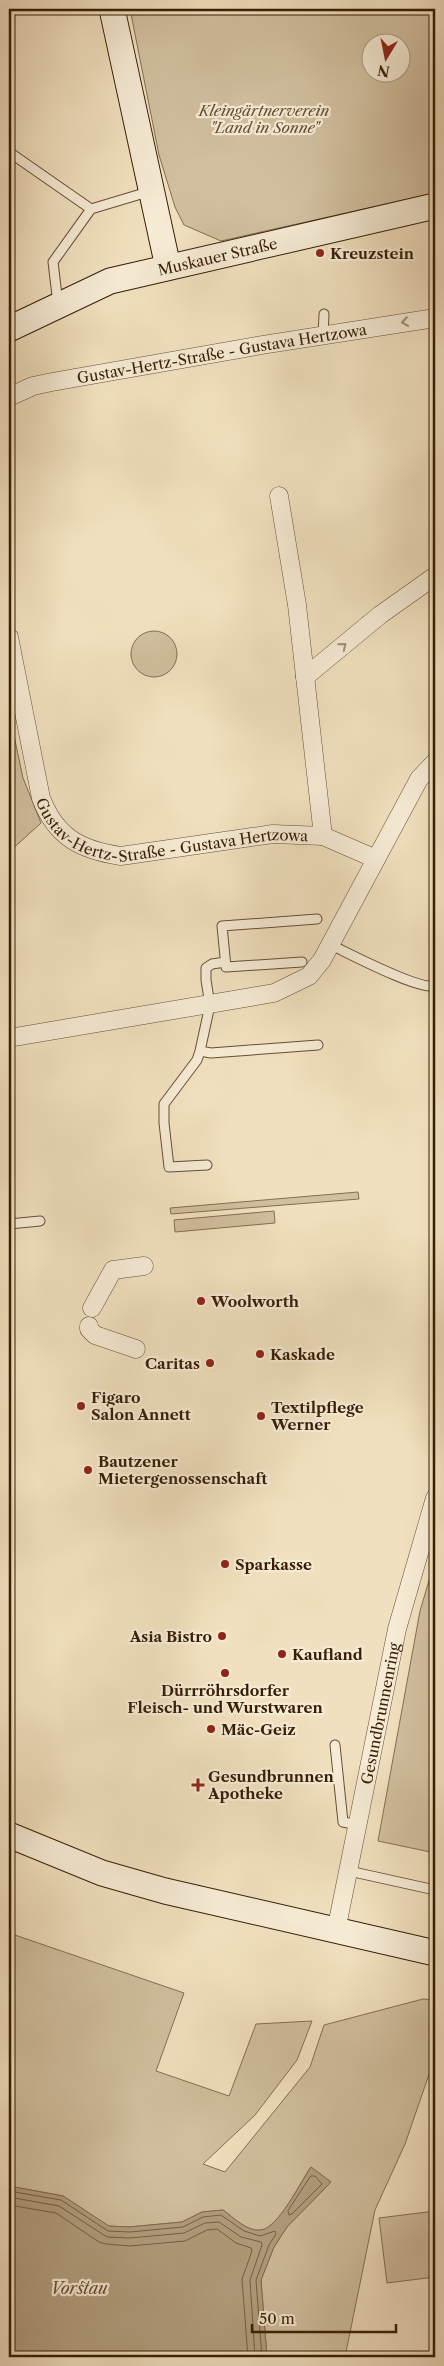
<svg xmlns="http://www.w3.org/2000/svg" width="444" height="2366" font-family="'Libre Caslon Text',serif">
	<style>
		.green { fill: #d1bf9f; stroke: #846e52; fill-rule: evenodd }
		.water { fill: #b29e7f; stroke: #816a4e }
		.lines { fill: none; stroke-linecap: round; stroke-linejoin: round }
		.shore { stroke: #745e42; stroke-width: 1 }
		.lane-casing { stroke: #664e33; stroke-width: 11 }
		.street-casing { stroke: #664e33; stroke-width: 19 }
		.secondary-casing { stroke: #371d04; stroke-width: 27 }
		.lane { stroke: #f6ebd5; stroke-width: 9 }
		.street { stroke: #f6ebd5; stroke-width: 18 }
		.secondary { stroke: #f6ebd5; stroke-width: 25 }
		.oneway { stroke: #a08e77 }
		.poi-dot { fill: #8f2418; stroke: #f6ebd5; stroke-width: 2 }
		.labels { text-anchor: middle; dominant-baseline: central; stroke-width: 4.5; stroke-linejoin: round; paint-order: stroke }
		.park-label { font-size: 15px; font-style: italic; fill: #654e32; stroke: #f6ebd5 }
		.poi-label { font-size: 15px; font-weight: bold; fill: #371d04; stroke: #f6ebd5; text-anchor: start }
		.street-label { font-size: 15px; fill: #371d04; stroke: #f6ebd5 }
		.water-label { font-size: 16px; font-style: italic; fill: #624a2f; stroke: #f6ebd5 }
	</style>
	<rect width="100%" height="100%" fill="#f1e0bf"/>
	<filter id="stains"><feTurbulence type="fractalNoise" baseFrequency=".004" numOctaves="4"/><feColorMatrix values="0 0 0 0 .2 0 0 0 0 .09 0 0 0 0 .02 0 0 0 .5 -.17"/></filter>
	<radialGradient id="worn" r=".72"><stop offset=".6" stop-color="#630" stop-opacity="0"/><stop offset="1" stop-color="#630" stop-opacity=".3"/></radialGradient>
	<!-- green -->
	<path class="green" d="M130,9H435V193L221,241L184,225L175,207L159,155ZM402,42V72H372V42Z
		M131 654a23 23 0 1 1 46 0a23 23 0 1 1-46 0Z
		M9,712L23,778L41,823L9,852Z
		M358,1192L359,1199L171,1214L170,1208Z
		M274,1211L275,1223L175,1232L174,1220Z
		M435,1560V1853L378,1841L420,1611Z
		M9,1933L184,1993L156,2071L229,2096L256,2024L312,2021L297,2060L255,2115L203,2164L225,2172L310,2067L324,2025L423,1999L435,2000V2057L405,2144L375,2210L345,2357H267L261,2280L274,2247L287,2227L331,2182L311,2167C300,2182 279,2228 261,2230C247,2232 233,2217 223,2210L202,2212L182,2222L129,2227L108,2226L63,2196L9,2186Z
		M435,2211V2277L387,2283L379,2218Z"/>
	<!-- water -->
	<path class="water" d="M311,2167L331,2182L287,2227L274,2247L261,2280L267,2357H9V2186L63,2196L109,2226L129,2227L182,2222L202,2212L223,2210C233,2217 247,2232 261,2230C278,2228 301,2182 311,2167Z"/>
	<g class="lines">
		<!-- shore -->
		<path class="shore" d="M311,2176H315L322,2184L292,2214L289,2215L288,2211Z
			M9,2191L61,2200L108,2231L130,2232L183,2227L203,2217L221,2215L244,2231L260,2236L275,2231L276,2234L269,2245L256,2280L262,2357
			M9,2197L59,2206L107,2237L130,2238L184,2233L205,2223L219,2222L241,2237L261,2242L262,2245L250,2280L255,2357
			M9,2205L56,2213L99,2242L106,2244L130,2246L185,2241L207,2230L217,2229L236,2243L251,2248L252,2251L242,2279L248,2357"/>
		<defs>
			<path id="lane" d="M9,152L91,209L151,191
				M58,304L53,262L91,209
				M323,335L324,314
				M331,945C350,954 418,990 435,986
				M302,962L226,967L222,926L317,919
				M200,1051L211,1053L318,1045
				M207,1165L169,1167L164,1123V1104L197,1060L200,1051L210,1005L206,980V968L212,964L225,962
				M9,1224L40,1221
				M335,1745L343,1822L358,1825
				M349,1871L435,1890"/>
			<g id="street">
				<path id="s1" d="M9,397L33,386L52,382L262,345L435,318"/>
				<path d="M279,496L297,605L323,836L376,859"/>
				<path id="s2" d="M9,637L41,798C56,837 80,850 121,856L273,834L323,836"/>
				<path d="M305,677L380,615L435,576"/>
				<path d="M9,1038L274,993L309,976L322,960L419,779L435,762"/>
				<path d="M92,1308L113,1270L144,1266"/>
				<path d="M89,1326V1329L95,1335L136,1349"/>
				<path id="s3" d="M336,1931L397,1629L435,1498"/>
			</g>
			<g id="secondary">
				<path d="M112,9L168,267"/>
				<path id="s4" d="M9,329L110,281L435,206"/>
				<path d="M9,1835L102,1873L165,1891L435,1953"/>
			</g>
		</defs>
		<!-- lane casing -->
		<use href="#lane" class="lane-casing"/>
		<!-- street casing -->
		<use href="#street" class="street-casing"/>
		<!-- secondary casing -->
		<use href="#secondary" class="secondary-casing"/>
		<!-- lane -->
		<use href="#lane" class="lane"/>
		<!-- street -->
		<use href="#street" class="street"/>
		<!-- secondary -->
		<use href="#secondary" class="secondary"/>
	</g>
	<!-- one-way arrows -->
	<defs><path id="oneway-chevron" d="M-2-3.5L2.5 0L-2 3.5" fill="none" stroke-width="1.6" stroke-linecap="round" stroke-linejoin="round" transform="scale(1.25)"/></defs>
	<g class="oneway">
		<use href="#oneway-chevron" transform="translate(405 322) rotate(172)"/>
		<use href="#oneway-chevron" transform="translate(343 646) rotate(-39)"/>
	</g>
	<!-- markers -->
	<g class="poi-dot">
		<circle cx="320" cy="253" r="5"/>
		<circle cx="201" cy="1301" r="5"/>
		<circle cx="260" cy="1354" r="5"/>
		<circle cx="210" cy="1363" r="5"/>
		<circle cx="81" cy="1406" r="5"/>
		<circle cx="261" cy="1416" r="5"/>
		<circle cx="88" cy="1470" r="5"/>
		<circle cx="225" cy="1564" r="5"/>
		<circle cx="222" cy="1636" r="5"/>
		<circle cx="282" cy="1654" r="5"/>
		<circle cx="225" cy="1673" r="5"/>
		<circle cx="211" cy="1729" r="5"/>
		<path d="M195.5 1777.5h5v5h5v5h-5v5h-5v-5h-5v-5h5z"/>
	</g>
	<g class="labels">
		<!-- park labels -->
		<g class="park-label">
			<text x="264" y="110">Kleingärtnerverein<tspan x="264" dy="17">"Land in Sonne"</tspan></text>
		</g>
		<!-- poi labels -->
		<g class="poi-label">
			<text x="330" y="253">Kreuzstein</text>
			<text x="211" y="1301">Woolworth</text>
			<text x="270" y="1354">Kaskade</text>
			<text x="200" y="1363" text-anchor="end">Caritas</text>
			<text x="91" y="1397">Figaro<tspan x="91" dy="17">Salon Annett</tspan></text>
			<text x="271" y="1407">Textilpflege<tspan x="271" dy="17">Werner</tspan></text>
			<text x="98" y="1461">Bautzener<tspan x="98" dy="17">Mietergenossenschaft</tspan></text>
			<text x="235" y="1564">Sparkasse</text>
			<text x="212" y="1636" text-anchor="end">Asia Bistro</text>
			<text x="292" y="1654">Kaufland</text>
			<text x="225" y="1690" text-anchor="middle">Dürrröhrsdorfer<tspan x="225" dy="17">Fleisch- und Wurstwaren</tspan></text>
			<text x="221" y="1729">Mäc-Geiz</text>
			<text x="208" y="1776">Gesundbrunnen<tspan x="208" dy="17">Apotheke</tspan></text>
		</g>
		<!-- street labels -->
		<g class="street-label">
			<text stroke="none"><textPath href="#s4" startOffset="222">Muskauer Straße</textPath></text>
			<text stroke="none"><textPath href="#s1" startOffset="218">Gustav-Hertz-Straße - Gustava Hertzowa</textPath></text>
			<text stroke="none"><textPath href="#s2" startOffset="311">Gustav-Hertz-Straße - Gustava Hertzowa</textPath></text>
			<text stroke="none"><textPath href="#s3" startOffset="222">Gesundbrunnenring</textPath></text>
		</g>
		<!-- water labels -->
		<g class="water-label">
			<text x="79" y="2288">Vorstau</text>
		</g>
	</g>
	<!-- margin -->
	<rect width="444" height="2366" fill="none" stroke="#f1e0bf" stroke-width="30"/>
	<rect x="10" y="10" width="424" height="2346" fill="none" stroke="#371d04" stroke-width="2.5"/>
	<rect x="15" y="15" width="414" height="2336" fill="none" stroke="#371d04"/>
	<!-- north arrow -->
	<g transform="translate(386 58) rotate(190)"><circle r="24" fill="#f6ebd5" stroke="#aa9981"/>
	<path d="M0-4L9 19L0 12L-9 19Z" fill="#8f2418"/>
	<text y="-8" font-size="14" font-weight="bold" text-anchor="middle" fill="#371d04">N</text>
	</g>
	<!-- scale -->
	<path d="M252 2324v8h144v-8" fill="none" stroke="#371d04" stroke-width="2.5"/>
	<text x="259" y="2324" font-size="15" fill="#371d04" stroke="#f6ebd5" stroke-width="4" paint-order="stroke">50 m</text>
	<rect width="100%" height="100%" filter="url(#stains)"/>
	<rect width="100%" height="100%" fill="url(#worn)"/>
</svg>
